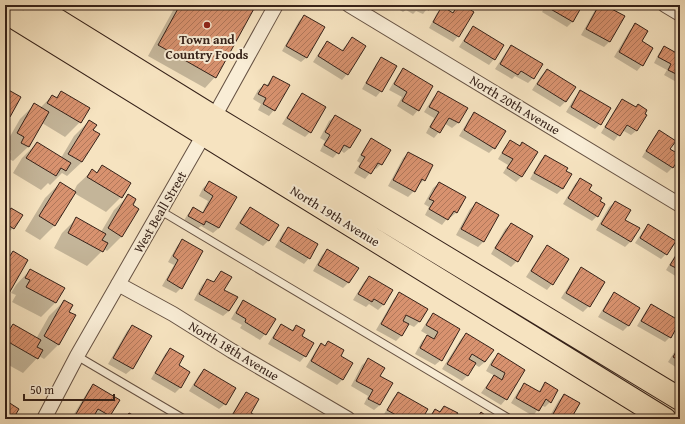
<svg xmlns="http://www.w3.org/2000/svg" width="685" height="424" font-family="'Gentium Book Plus',serif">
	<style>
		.shadow { fill: #0003 }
		.building { fill: url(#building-hatch); stroke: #362219 }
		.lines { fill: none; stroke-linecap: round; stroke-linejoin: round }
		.service-casing { stroke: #665243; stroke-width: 9 }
		.minor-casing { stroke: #665243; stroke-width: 16 }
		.primary-casing { stroke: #362219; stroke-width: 24 }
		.service { stroke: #f9edd6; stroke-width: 7 }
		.minor { stroke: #f9edd6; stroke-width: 14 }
		.primary { stroke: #f6e3c0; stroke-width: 22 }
		.poi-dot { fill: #8f2418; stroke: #f9edd6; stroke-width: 1.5 }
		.labels { text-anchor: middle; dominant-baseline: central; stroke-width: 4; stroke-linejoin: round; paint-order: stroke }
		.poi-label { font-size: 13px; font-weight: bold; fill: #362219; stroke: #f9edd6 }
		.street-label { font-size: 13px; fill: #362219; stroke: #f9edd6 }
	</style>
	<defs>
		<pattern id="building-hatch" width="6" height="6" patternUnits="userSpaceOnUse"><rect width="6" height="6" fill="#d8926f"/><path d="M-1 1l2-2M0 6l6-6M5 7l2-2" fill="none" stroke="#b0775a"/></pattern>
	</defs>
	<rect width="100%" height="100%" fill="#f6e3c0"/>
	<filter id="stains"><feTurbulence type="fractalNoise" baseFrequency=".005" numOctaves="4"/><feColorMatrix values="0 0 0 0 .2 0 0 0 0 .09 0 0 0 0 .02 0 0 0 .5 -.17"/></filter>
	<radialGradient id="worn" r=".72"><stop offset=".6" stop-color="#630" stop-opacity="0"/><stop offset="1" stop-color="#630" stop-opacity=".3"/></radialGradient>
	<!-- shadow -->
	<path class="shadow" d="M176,5H255L215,77L205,88L148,56Z
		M392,5H430L423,14L416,11L413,14L406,10L403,12Z
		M459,5H461L458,36L453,42L429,28L437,13L442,8L452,13Z
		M546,5H578L581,7L572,22L567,27L542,12Z
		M600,5H602L609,42L604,47L581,35L595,10Z
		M304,16L307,57L301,62L282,51L299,21Z
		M635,25L641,41L642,65L637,71L614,57L630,30Z
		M474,27L494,59L489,65L459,47L468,33Z
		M352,38L347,74L342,80L313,62L322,48L327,42L341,51Z
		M512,46L533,78L528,83L515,76L512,79L495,69L506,52Z
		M664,47L680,56V84L664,75L667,70L654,63L659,53Z
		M381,58V91L376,97L362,89L376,64Z
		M403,69L418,110L413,116L397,106L402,97L389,90L398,75Z
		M547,70L574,87L565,102L560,107L532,90L541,76Z
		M273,77L274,110L269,116L258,110L261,104L253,99L258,90L264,85L266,86Z
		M5,89L20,97L5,123Z
		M62,92L88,108L80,122L65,137L42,123L28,147L13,161L7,158L11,152L5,148V145L20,119L34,105L40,108L52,96L55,98Z
		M438,92L466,108L458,123L452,128L444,123L439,132L434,138L426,133L434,118L424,112L433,98Z
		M580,92L600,124L595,129L566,112L575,97Z
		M302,94L310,132L305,137L282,124L297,100Z
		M623,100L636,129L622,123L636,131L631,135L622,130L614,141L601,133L617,106Z
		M474,114L494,148L489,153L459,136L469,119Z
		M335,116L350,148L344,153L340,150L333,158L320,151L325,141L320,138L329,121Z
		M89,121L92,130L98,134L82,162L67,176L62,173L50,185L48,183L41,190L13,173L22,158L37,143L61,158L74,136Z
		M659,132L669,150L673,167L667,173L642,157L654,137Z
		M371,140L381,164L376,169L374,168L365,179L354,173L360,163L357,161L366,145Z
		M511,141L522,176L516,182L503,173L508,165L498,159L505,147Z
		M408,153L424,180L419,185L417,184L414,191L408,197L388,186L403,158Z
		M545,156L570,174L562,189L557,194L530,179L540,161Z
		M102,167L121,197L106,212L74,193L55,225L40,240L25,231L45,198L60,183L74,191L77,185L92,171L96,173Z
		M680,171V180L676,178Z
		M580,179L587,191L597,216L592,221L563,204L575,184Z
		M209,182L235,197L219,228L213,233L201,226L197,229L183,222L188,214L193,208L202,213L208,201L199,196L203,188Z
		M439,183L457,212L451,217L449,216L442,225L425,215L429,207L424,204L433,188Z
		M128,196L122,236L107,251L104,249L87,266L54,248L62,233L76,219L101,232L114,210Z
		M615,202L624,220L638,229L630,242L625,247L596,230L609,207Z
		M476,203L484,241L478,247L456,235L470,209Z
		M250,208L278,225L268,241L263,246L235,229L245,213Z
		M11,209L13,228L8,233L5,232V216Z
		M511,224L532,237L517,261L511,267L491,254L505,229Z
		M649,226L666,254L661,259L635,243L643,231Z
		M288,228L309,258L304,264L275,247L283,233Z
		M182,240L181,288L176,293L162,286L174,265L168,262L177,246Z
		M547,247L552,284L547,290L526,277L542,252Z
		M680,247V279L666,270Z
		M327,250L357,268L348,283L343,288L313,271L322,255Z
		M13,252L27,260L5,297V260Z
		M581,269L589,306L583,312L561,298L576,274Z
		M30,270L63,288L55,303L41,317L12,302L16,295L11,293L16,285Z
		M221,272L223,290L236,298L229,311L223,316L194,300L202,285L207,280L212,283Z
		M369,277L384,304L378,310L369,304L366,307L353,300L364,282Z
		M400,293L426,309L419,322L414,327L408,324L401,336L396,341L376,330L394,299Z
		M614,293L639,308L628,326L623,331L598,317L609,299Z
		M64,301L68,312L59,344L44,359L39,356L23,373L5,363V333L13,325L36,339L49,316Z
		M244,301L265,334L260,340L240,328L242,325L231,319L238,307Z
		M651,306L670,337L665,342L637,326L646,311Z
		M433,314L459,329L441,360L435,365L415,354L422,341L428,335L421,331L428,320Z
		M281,325L291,331L296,326L301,336L305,356L300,362L268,344L276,331Z
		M132,326L150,336L132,369L126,374L108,364L127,331Z
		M466,334L485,362L479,367L474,364L467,376L462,381L442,369L461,339Z
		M328,342L343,379L337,385L306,367L316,350L321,344L324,346Z
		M680,343V370L668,362Z
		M170,349L178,366L181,387L175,393L151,379L165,354Z
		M498,355L524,370L506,399L501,405L481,393L489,382L495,376L486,371L492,360Z
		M368,360L379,376L380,405L374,410L364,404L368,396L351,386L362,365Z
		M204,370L225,404L219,409L189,391L199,375Z
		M545,384L550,402L545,407L541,405L533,416L511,403L519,390L525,385L538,392Z
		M93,385L109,415L105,419H101L93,415L91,419H71L88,391Z
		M398,393L421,419H388L383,416L393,398Z
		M246,394L250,413L260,419H229L241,399Z
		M564,395L571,418L573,419H548L559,400Z
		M444,407L453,419H428L435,410L439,412Z"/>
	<!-- building -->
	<path class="building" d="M180,5H256L216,78L158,45Z
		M412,5H432L429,10L421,5L419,9Z
		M458,5H463L474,12L459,37L433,22L442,6L453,13Z
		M548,5H580L582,6L573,22L547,7Z
		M599,5H604L625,16L610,42L586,29Z
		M304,15L325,27L307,58L286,46Z
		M635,23L648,31L642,41L653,48L643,66L619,52Z
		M473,26L504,45L495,60L464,41Z
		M352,37L366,46L348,75L318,56L327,41L343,51Z
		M511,45L543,64L534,79L521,71L518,75L500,64Z
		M664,46L680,55V76L668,70L671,64L658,57Z
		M381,57L397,66L382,92L366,83Z
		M403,68L433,86L419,111L402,101L407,92L394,84Z
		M547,69L576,87L566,102L537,84Z
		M273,76L290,85L275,111L263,104L266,98L258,94L264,84L268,86Z
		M5,88L21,97L10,117L5,114Z
		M580,90L611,108L601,125L571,107Z
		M61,91L90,108L81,123L47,103L52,95L57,98Z
		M438,91L468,108L459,123L449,118L440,133L430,127L439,112L429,107Z
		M302,93L326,107L311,133L287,118Z
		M622,99L636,107L638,104L647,110L645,114L647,115L637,131L627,125L620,136L605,127Z
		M34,103L49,112L29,147L21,143L24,137L17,133Z
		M474,112L506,131L495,149L464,130Z
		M335,115L361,130L350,148L344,145L339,154L324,145L330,135L325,132Z
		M89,120L97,125L93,130L100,134L82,162L68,154Z
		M659,130L676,141L670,149L680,155V157L673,168L646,151Z
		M371,138L391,150L382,165L378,163L371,174L359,167L365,157L361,155Z
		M510,140L520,146L522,142L538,152L522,177L507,168L513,159L502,153Z
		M37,142L71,163L66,171L61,168L56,176L26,158Z
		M408,152L433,165L425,181L422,179L415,192L393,180Z
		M545,155L568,168L566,171L572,174L563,189L534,173Z
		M102,165L131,183L122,198L87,177L92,169L97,173Z
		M580,178L592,185L589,190L602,198L600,201L605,204L598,217L568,198Z
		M209,181L237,197L219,228L206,221L204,225L188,216L193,207L203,213L213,196L204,190Z
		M60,182L76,192L55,226L39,216Z
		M439,182L466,197L457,213L454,211L448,220L429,209L434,201L429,199Z
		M128,194L136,199L133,205L139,209L122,237L108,228Z
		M615,201L631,210L625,220L640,228L631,242L601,224Z
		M476,202L499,215L484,242L461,229Z
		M250,207L279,225L269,241L240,223Z
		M11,208L23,215L14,229L5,223V218Z
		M76,217L106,234L102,240L108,243L103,252L68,233Z
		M511,223L533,236L518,262L495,248Z
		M648,224L676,241L667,255L640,238Z
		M288,227L318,244L310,259L280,241Z
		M182,239L203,251L182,289L167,280L178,260L173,256Z
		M547,245L569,259L553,285L531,271Z
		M327,249L359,268L349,283L318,265Z
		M680,249V270L670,265Z
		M13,251L28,260L8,295L5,293V264Z
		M581,267L605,282L590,307L566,293Z
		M30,269L65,288L56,303L26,287L30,280L25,278Z
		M221,271L232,277L224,290L238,297L229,311L199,294L207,279L214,282Z
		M369,276L393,290L384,305L374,299L372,302L358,294Z
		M399,292L428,309L420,322L406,315L403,321L409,324L402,336L381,324Z
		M614,292L640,308L629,326L603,311Z
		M64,300L73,305L69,312L76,315L59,345L44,336Z
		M243,300L276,319L266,335L245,322L246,319L236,313Z
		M651,304L680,321L671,338L641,321Z
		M433,313L460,329L442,361L420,348L427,335L434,339L438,332L426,325Z
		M13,324L41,340L37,347L43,350L38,359L5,340V337Z
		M281,324L293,331L296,325L305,330L302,336L314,343L306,357L273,338Z
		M132,325L152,336L133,369L113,358Z
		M466,333L494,350L485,362L472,354L469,359L476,363L468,376L447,364Z
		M328,341L344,350L341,356L353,363L343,380L311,361L321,343L325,346Z
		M680,345V361L673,357Z
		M170,348L184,356L179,365L190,372L181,388L155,373Z
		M498,353L525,370L507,400L486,388L494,375L502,380L505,373L491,365Z
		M368,358L385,368L380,376L393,383L380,405L368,399L373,390L356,381Z
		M204,369L236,388L226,405L194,385Z
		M545,382L558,390L551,403L546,399L539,411L516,398L524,383L540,392Z
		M93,384L120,400L110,416L98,409L92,419H85L76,414Z
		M246,392L259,399L251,413L262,419H230Z
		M398,392L428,409L422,419H409L405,416L403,419L387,410Z
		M564,394L580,403L572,417L575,419H558L552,416Z
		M5,400L19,409L13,419H5Z
		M444,406L458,413L454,419H429L435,409L440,412Z
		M481,412L490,419H476Z
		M129,413L140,419H125Z"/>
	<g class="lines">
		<defs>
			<path id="service" d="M161,211L510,419
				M77,356L184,419"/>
			<path id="minor" d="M349,5L680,205
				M665,5L680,14
				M118,284L173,314L232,351L348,419
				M44,419L77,356L214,117L276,5"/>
			<path id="primary" d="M33,5L214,117L680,399
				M5,12L665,419"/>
		</defs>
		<!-- service casing -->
		<use href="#service" class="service-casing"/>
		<!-- minor casing -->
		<use href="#minor" class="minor-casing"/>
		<!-- primary casing -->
		<use href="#primary" class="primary-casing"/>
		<!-- service -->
		<use href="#service" class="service"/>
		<!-- minor -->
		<use href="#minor" class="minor"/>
		<!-- primary -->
		<use href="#primary" class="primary"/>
	</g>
	<!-- markers -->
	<circle class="poi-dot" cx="207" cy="25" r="4"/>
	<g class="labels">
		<!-- poi labels -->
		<g class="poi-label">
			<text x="207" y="39">Town and<tspan x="207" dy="15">Country Foods</tspan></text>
		</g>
		<!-- street labels -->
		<g class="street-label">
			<text transform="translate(515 105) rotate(31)">North 20th Avenue</text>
			<text transform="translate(160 212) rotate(-60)">West Beall Street</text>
			<text transform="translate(335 216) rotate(32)">North 19th Avenue</text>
			<text transform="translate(234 351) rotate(31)">North 18th Avenue</text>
		</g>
	</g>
	<!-- margin -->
	<rect width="685" height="424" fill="none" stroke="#f6e3c0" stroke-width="20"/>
	<rect x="6" y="6" width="673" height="412" fill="none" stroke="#362219" stroke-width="2"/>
	<rect x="10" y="10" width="665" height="404" fill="none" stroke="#362219"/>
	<!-- scale -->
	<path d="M24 394v6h90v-6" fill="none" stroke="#362219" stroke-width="2"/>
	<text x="30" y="394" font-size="12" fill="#362219" stroke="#f9edd6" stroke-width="3" paint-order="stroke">50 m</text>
	<rect width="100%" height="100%" filter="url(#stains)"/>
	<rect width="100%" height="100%" fill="url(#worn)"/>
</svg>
